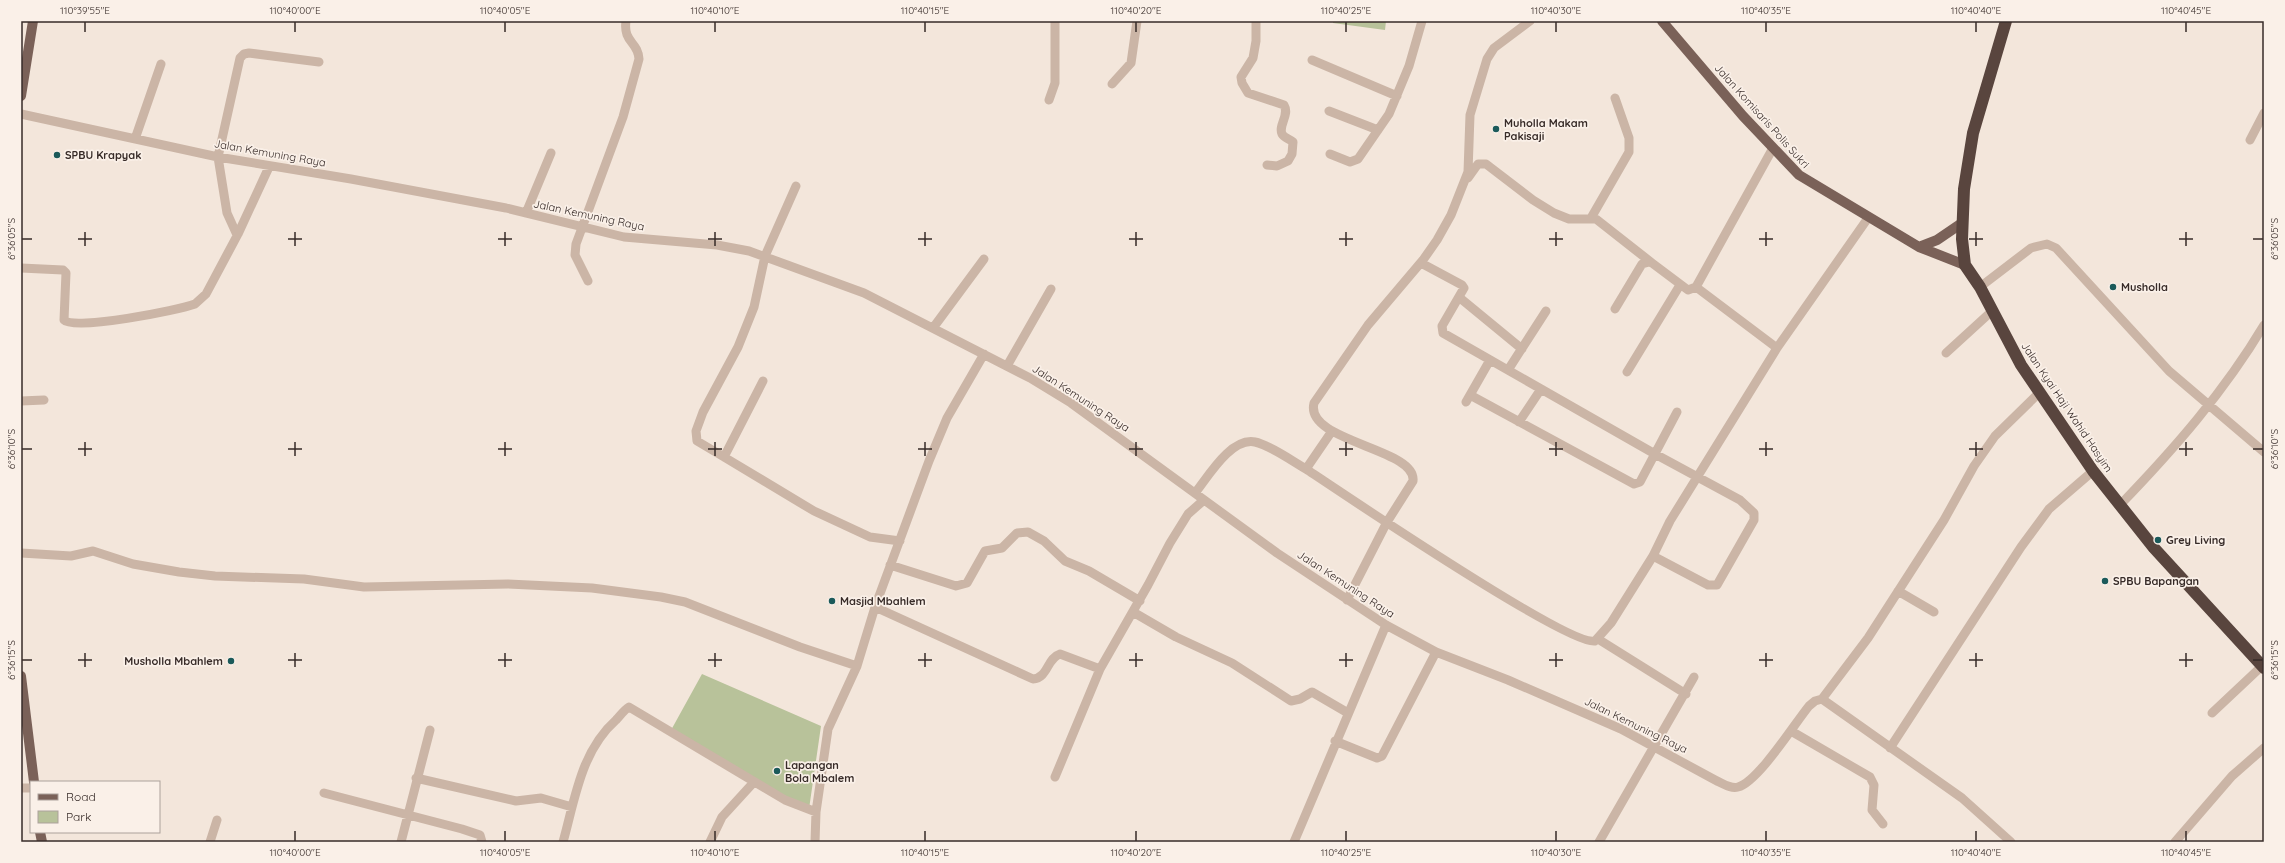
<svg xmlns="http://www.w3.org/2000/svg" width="2285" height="863" font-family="Quicksand,sans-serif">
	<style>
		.green { fill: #b8c29a }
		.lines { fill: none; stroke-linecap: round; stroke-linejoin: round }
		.minor { stroke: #cbb5a6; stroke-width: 9 }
		.major { stroke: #7a6158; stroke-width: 10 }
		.highway { stroke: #59453e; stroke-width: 12 }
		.ticks { fill: none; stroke: #372b28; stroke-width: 1.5 }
		.poi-dot { fill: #1b5a5a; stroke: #faf0e8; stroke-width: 1.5 }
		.labels { text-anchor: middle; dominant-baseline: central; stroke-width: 3.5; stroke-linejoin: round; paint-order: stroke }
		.street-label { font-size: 11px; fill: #372b28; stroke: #faf0e8 }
		.poi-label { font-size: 11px; font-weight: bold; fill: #372b28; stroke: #faf0e8; text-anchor: start }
		.neatline { fill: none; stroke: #372b28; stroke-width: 1.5 }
		.ticks-label { font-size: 10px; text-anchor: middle; fill: #372b28 }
	</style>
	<rect width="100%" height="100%" fill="#f3e6db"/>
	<!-- green -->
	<path class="green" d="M1333,21H1386L1385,30L1333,23Z
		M702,674L821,726L809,809L670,732Z"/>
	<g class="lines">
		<!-- minor -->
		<path class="minor" d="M1256,21V41L1253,58L1241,77L1242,83L1248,93L1284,105C1290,115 1278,125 1282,134C1284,138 1290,139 1293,142L1292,154L1288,161L1277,166L1267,165
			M1312,60L1397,96
			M1112,84L1131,63L1137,21
			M1049,100L1055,83V21
			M1329,111L1378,130
			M21,114L218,157L351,179L506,208L624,237L717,245L749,251L864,293L1030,378L1071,403L1277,553L1386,625L1436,652L1508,680L1621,729L1717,781C1724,784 1731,789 1738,787C1758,782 1795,723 1809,706L1815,701L1822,699L1962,798L2011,842
			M135,139L161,64
			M2250,140L2264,113
			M1330,154L1350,162L1358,159L1389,114L1409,66L1422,21
			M1468,178L1478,164H1486L1533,200L1554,213L1569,219H1596L1652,263
			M526,213L551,153
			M1591,218L1629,152V138L1615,98
			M237,235L227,213L218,157L240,58L244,54L249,53L319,62
			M1421,263L1462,285L1464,288L1442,326L1443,333L1655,454L1740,500L1754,513V520L1717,585H1708L1653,556
			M21,268L63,270L66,273L64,320C74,331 179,310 195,304L206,294L238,234L269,167
			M588,281L575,255L576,244L623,117L639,59C638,41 623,43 626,21
			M1696,287L1777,348
			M1980,287L2031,248L2047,244L2056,248L2169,371L2264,452
			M1460,298L1522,349
			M1615,309L1642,264L1649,262L1652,263L1688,290L1696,287L1773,148
			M933,328L984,259
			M1946,353L1992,311
			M1007,366L1051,289
			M1508,370L1546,311
			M1627,372L1680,285
			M763,381L724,457L697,441L696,431L703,412L738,347L754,307L765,256L796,186
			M1470,395L1634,484L1640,482L1677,412
			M21,401L44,400
			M1466,402L1490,360
			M1519,422L1541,389
			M724,457L814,511L870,537L900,541
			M1306,469C1342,493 1570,647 1595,641L1611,623L1653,556L1670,521L1777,348L1868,218
			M1195,493C1208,477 1231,437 1255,442C1270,445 1292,461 1306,469L1332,431
			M2120,505C2174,449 2224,392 2264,325
			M21,553L71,556L93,551L133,564L179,572L215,576L304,579L364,587L508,584L592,588L661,597L685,602L800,647L857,666
			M890,565L956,586L967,583L985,551L1002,548L1017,533L1028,532L1044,541L1065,561L1089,571L1140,601
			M1898,591L1934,612
			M1347,600L1387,522L1413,481C1417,448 1304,442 1314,403L1368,325L1423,260L1437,240L1451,215L1468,172L1470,115L1487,59L1494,48L1530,21
			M875,607L1033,679C1048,678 1047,658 1060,654L1100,669
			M1133,612L1176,637L1232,663L1291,701L1300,699L1312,692L1348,713
			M1598,639L1686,694
			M1822,699L1868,638L1944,520L1974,466L1995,436L2040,392
			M2212,713L2262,666
			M1791,731L1870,777L1874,785L1872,810L1883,824
			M1335,741L1377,758L1382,756L1436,652
			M1890,748L2021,547L2049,509L2093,471
			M1055,777L1100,669L1148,585L1170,543L1188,514L1204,500
			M416,778L516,801L541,798L572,807
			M21,788H31
			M324,793L462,829L480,835L482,842
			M210,842L217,820
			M401,842L430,730
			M563,842C575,799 581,751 616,720C620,716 624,710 629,707L785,800L816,812
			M710,842L722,817L754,782
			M815,842L816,812L828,729L857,666L875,607L929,461L947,418L984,354
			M1294,842L1386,625
			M1599,842L1694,677
			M2175,842L2232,776L2264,748"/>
		<!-- major -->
		<path class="major" d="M1662,21L1743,116L1799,175L1919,247L1965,265
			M21,96L33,21
			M1919,247L1937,240L1962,223
			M21,676L34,782
			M40,832L42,842"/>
		<!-- highway -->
		<path class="highway" d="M2006,21L1973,133L1964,189L1962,239L1965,265L1980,287L2021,365L2093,471L2154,548L2264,668"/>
	</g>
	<!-- ticks -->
	<path class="ticks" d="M85,22V32M295,22V32M505,22V32M715,22V32M925,22V32M1136,22V32M1346,22V32M1556,22V32M1766,22V32M1976,22V32M2186,22V32M85,232V246M295,232V246M505,232V246M715,232V246M925,232V246M1136,232V246M1346,232V246M1556,232V246M1766,232V246M1976,232V246M2186,232V246M22,239H32M78,239H92M288,239H302M498,239H512M708,239H722M918,239H932M1129,239H1143M1339,239H1353M1549,239H1563M1759,239H1773M1969,239H1983M2179,239H2193M2253,239H2263M85,442V456M295,442V456M505,442V456M715,442V456M925,442V456M1136,442V456M1346,442V456M1556,442V456M1766,442V456M1976,442V456M2186,442V456M22,449H32M78,449H92M288,449H302M498,449H512M708,449H722M918,449H932M1129,449H1143M1339,449H1353M1549,449H1563M1759,449H1773M1969,449H1983M2179,449H2193M2253,449H2263M85,653V667M295,653V667M505,653V667M715,653V667M925,653V667M1136,653V667M1346,653V667M1556,653V667M1766,653V667M1976,653V667M2186,653V667M22,660H32M78,660H92M288,660H302M498,660H512M708,660H722M918,660H932M1129,660H1143M1339,660H1353M1549,660H1563M1759,660H1773M1969,660H1983M2179,660H2193M2253,660H2263M295,831V841M505,831V841M715,831V841M925,831V841M1136,831V841M1346,831V841M1556,831V841M1766,831V841M1976,831V841M2186,831V841"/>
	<!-- markers -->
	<g class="poi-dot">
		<circle cx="1496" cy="129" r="4"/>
		<circle cx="57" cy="155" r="4"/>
		<circle cx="2113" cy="287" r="4"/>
		<circle cx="2158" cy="540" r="4"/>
		<circle cx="2105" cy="581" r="4"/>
		<circle cx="832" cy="601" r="4"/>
		<circle cx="231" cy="661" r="4"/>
		<circle cx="777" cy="771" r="4"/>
	</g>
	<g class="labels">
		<!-- street labels -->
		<g class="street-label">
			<text transform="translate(1762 116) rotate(48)">Jalan Komisaris Polis Sukri</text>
			<text transform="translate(270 153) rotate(10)">Jalan Kemuning Raya</text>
			<text transform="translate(589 215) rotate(12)">Jalan Kemuning Raya</text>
			<text transform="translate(1081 398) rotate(33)">Jalan Kemuning Raya</text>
			<text transform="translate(2067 407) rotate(56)">Jalan Kyai Haji Wahid Hasyim</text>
			<text transform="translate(1346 584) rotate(33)">Jalan Kemuning Raya</text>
			<text transform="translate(1636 725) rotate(26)">Jalan Kemuning Raya</text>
		</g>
		<!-- poi labels -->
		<g class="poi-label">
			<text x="1504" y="123">Muholla Makam<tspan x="1504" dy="13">Pakisaji</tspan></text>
			<text x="65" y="155">SPBU Krapyak</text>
			<text x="2121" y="287">Musholla</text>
			<text x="2166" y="540">Grey Living</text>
			<text x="2113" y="581">SPBU Bapangan</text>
			<text x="840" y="601">Masjid Mbahlem</text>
			<text x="223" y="661" text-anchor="end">Musholla Mbahlem</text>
			<text x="785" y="765">Lapangan<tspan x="785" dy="13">Bola Mbalem</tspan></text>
		</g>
	</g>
	<!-- border -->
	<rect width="2285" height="863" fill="none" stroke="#faf0e8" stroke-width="44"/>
	<!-- legend -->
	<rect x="30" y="781" width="130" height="52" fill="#faf0e8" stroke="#aca19b"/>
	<rect x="38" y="794" width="20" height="6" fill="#7a6158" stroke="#aca19b"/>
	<text x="66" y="801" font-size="12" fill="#372b28">Road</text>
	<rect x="38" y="811" width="20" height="12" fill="#b8c29a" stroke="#aca19b"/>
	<text x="66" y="821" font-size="12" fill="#372b28">Park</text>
	<rect x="22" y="22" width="2241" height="819" class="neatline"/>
	<g class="ticks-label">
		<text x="85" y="14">110°39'55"E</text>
		<text x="295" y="14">110°40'00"E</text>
		<text x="505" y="14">110°40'05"E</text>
		<text x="715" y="14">110°40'10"E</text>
		<text x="925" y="14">110°40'15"E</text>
		<text x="1136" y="14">110°40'20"E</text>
		<text x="1346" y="14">110°40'25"E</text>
		<text x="1556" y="14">110°40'30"E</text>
		<text x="1766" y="14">110°40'35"E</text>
		<text x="1976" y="14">110°40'40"E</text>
		<text x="2186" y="14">110°40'45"E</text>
		<text transform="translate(11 239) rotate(-90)" y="4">6°36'05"S</text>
		<text transform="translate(2274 239) rotate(-90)" y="4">6°36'05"S</text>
		<text transform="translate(11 449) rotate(-90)" y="4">6°36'10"S</text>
		<text transform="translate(2274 449) rotate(-90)" y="4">6°36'10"S</text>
		<text transform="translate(11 660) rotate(-90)" y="4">6°36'15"S</text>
		<text transform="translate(2274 660) rotate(-90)" y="4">6°36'15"S</text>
		<text x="295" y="856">110°40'00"E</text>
		<text x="505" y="856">110°40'05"E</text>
		<text x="715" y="856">110°40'10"E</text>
		<text x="925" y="856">110°40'15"E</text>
		<text x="1136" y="856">110°40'20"E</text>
		<text x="1346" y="856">110°40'25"E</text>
		<text x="1556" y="856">110°40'30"E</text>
		<text x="1766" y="856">110°40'35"E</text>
		<text x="1976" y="856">110°40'40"E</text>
		<text x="2186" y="856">110°40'45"E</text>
	</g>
</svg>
